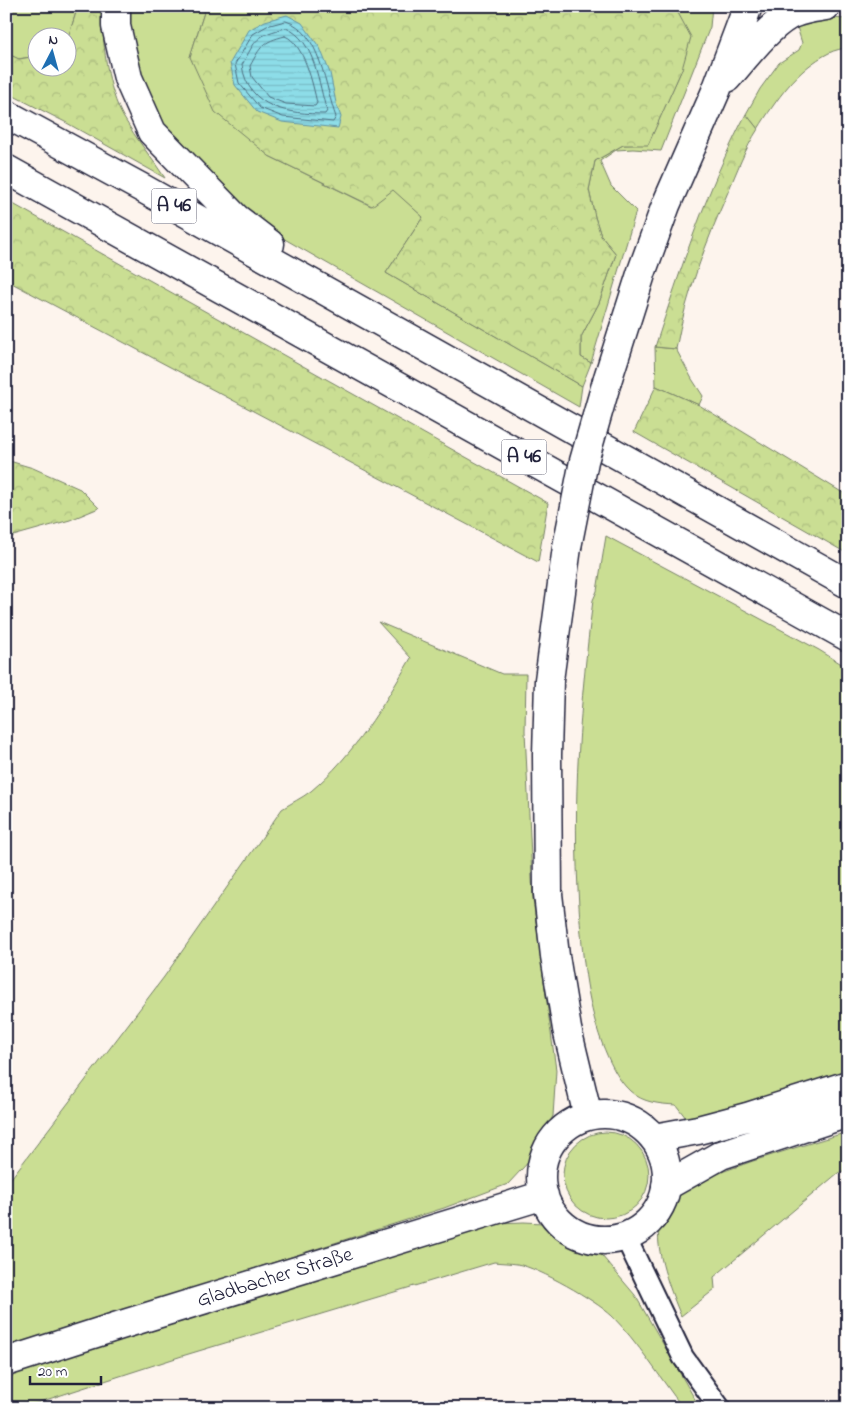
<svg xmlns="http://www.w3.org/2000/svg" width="854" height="1414" font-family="'Indie Flower',sans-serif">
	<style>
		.green { fill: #cade93; stroke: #768067 }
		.forest { fill: url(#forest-crowns); stroke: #768067 }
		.water { fill: url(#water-rules); stroke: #6292a3 }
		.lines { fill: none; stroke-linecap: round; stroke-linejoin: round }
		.shore { stroke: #4d6d80; stroke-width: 1 }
		.minor-casing { stroke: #22223b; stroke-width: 24 }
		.secondary-casing { stroke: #22223b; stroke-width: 31 }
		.motorway-casing { stroke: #22223b; stroke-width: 31 }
		.minor { stroke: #fff; stroke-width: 20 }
		.secondary { stroke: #fff; stroke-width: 28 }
		.motorway { stroke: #fff; stroke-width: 28 }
		.secondary-bridge-casing { stroke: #22223b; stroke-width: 31; stroke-linecap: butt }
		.secondary-bridge { stroke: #fff; stroke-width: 28 }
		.labels { text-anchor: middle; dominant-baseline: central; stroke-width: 4; stroke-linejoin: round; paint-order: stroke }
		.shield { fill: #fff; stroke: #646476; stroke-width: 1 }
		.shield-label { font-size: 20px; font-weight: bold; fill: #22223b }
		.street-label { font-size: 21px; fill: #22223b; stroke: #fff }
	</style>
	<defs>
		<pattern id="forest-crowns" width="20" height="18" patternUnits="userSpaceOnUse" patternTransform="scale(1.25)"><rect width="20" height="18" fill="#cade93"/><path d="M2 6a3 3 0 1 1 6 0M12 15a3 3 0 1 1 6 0" fill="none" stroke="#adbe80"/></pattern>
		<pattern id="water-rules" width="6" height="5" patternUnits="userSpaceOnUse" patternTransform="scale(1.25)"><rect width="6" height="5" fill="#8ddde8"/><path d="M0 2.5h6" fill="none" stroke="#79bdc8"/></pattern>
	</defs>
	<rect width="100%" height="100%" fill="#fdf4ed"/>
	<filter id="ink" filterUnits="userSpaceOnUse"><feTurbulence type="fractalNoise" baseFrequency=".02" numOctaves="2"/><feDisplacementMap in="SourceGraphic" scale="10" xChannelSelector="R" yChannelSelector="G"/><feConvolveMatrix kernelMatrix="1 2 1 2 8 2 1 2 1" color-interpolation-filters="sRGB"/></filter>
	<g filter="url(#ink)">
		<!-- green -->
		<path class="green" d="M6,6H78L68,38H38L37,56L18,59L6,53Z
			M127,6H206L190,57L269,156L371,206L393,189L423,217L386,273L582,386L579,407L281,237L243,213L175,143L145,92L130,47Z
			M665,6H712L710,27L661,151L633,149L616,150L600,161L611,186L636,211L591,363L581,357V337L599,303L616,254L601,236L595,217L589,190L595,161L623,145L648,144L682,69L677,11Z
			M830,18L848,19V47C842,49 834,50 829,53C797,69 776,100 758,129L746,114L760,89L779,63L799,50L802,43L797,27Z
			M655,347L676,349L692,379L703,396L699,405L656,386Z
			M606,536L819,650L848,668V1071L715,1112L686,1118L676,1105C660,1104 643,1103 630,1091C616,1078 609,1060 602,1043C586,999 582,952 579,906C572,803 580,702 593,600L597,591Z
			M378,622L502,674H526L525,731L533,899L556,1070L553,1116L534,1156L508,1184L444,1208L6,1348V1185L164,977L282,809C291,803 302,798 311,791C354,755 383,706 411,658Z
			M563 1175a43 43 0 1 1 86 0a43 43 0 1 1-86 0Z
			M848,1132V1169L838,1173L714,1277L715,1289L681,1316C672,1295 653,1247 660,1225C663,1217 675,1198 681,1194C702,1177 728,1170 753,1161C785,1151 816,1141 848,1132Z
			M524,1222L543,1223L550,1225L571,1239L591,1246L602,1256L635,1295L700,1408H683C661,1379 637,1341 612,1316C595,1300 539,1268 517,1264C510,1263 502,1263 494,1262L182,1356L21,1408H6V1374L498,1223Z"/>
		<!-- forest -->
		<path class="forest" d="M78,6H104C100,36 108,92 124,118C136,139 152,158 165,178L65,122L6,92V53L19,59L37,56L38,68H68V38Z
			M206,6H665L677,11L691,37L682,69L648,145H623L595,161L589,190L595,217L601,236L616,254L599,303L581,337V357L591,363L582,386L386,273L423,217L393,190L372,206L269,156L215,112L190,57Z
			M746,114L758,129C745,149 737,171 728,192C706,243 686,294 676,349L655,347C681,268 707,188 746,114Z
			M6,200L548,503L538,562L6,280Z
			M656,386L699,405L848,496V554L634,432Z
			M6,460L33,468L80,489L99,508L70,520L6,538Z"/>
		<!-- water -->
		<path class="water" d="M287,15L302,23L320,48L330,73L336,103L341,117L338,128L282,122L257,112L235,85L230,63L249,30L265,21Z"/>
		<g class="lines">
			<!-- shore -->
			<path class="shore" d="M286,21C321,31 325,88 336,117L333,122L283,117L260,108L239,83L235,64L253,34L267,26Z
				M286,28C316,40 318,85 327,111L325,114C289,114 248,109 242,65C256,39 256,35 286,28Z
				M285,36C304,43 313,85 317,103L315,106L286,104L268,97L252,77L250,66C261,46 262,42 285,36Z"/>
			<defs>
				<path id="minor" d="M625,1236L683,1357L720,1408"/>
				<path id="secondary" d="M727,78C743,60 767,28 788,16C799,10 813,8 826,6
					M607,381L642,271L666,205L716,91L748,6
					M567,547L549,680L547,755L548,894L555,956L567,1029L588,1116
					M541 1177a63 63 0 1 1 126 0a63 63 0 1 1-126 0Z
					M6,1362L121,1325L544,1195"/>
				<path id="motorway" d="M116,6V26L128,78L152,132L236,218L270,244
					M6,114L142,188L848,584
					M6,169L848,637
					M654,1138L698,1130L747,1117L848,1085
					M666,1186L721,1155L848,1113"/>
			</defs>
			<!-- minor casing -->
			<use href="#minor" class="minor-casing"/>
			<!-- secondary casing -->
			<use href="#secondary" class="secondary-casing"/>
			<!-- motorway casing -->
			<use href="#motorway" class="motorway-casing"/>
			<!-- minor -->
			<use href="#minor" class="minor"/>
			<!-- secondary -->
			<use href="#secondary" class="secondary"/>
			<!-- motorway -->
			<use href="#motorway" class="motorway"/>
			<defs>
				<path id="secondary-bridge" d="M567,547L584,461L607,381"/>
			</defs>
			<!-- secondary-bridge casing -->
			<use href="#secondary-bridge" class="secondary-bridge-casing"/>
			<!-- secondary-bridge -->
			<use href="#secondary-bridge" class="secondary-bridge"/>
		</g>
	</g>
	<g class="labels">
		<!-- shield labels -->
		<g class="shield">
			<rect x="151.5" y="188.5" width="45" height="35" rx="4"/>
			<rect x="501.5" y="439.5" width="45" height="35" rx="4"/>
		</g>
		<g class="shield-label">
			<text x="174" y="206">A 46</text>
			<text x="524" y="457">A 46</text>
		</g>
		<!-- street labels -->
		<g class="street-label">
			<text transform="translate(275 1278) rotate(-17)">Gladbacher Straße</text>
		</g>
	</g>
	<!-- margin -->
	<rect width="854" height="1414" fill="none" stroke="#fff" stroke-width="25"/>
	<rect x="12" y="12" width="829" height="1389" fill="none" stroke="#22223b" stroke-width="2" filter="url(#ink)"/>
	<!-- north arrow -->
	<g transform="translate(52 52) rotate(6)"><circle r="24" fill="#ffffff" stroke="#a7a7b1"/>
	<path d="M0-4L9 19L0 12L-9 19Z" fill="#1f6fb2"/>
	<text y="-8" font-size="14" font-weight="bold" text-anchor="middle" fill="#22223b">N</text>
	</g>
	<!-- scale -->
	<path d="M30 1376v8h71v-8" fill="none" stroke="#22223b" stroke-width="2.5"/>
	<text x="38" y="1376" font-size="15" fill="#22223b" stroke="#ffffff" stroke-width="4" paint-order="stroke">20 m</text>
</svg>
